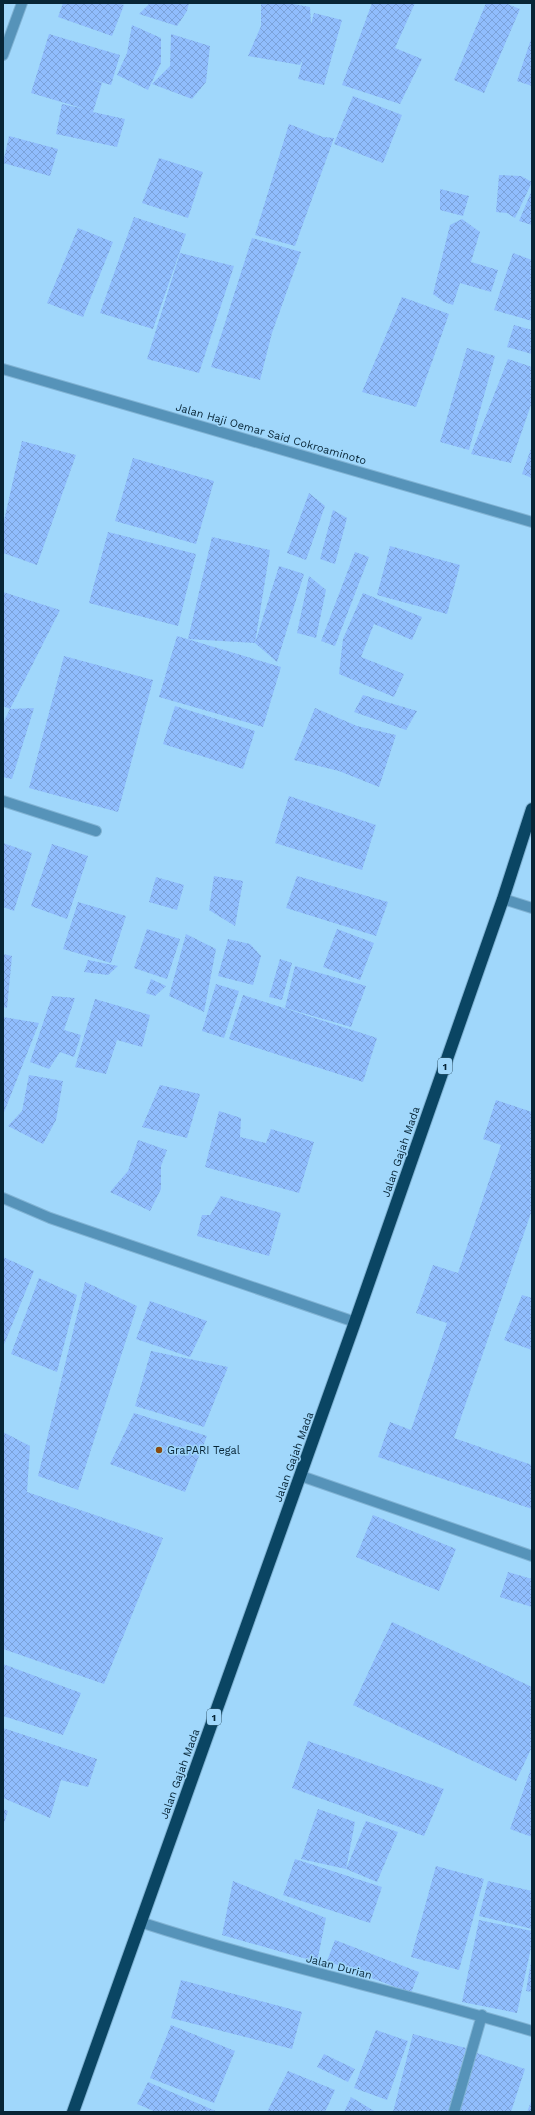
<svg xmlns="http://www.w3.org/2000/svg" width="535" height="2115" font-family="'Work Sans',sans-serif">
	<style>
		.building { fill: url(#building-cross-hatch) }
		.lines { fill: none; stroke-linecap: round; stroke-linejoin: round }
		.street-casing { stroke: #81b3d4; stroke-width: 12 }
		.highway-casing { stroke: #81b3d4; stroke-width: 14 }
		.street { stroke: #5693b9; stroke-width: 10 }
		.highway { stroke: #0a4563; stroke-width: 12 }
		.poi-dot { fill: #8a4b10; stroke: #a0d7fb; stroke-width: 1.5 }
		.labels { text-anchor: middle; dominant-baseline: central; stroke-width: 3; stroke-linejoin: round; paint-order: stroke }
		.shield { fill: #a0d7fb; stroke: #355a71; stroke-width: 1 }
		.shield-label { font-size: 10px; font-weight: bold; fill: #072536 }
		.street-label { font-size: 11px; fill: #072536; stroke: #a0d7fb }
		.poi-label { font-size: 11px; fill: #072536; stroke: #a0d7fb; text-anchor: start }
	</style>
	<defs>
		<pattern id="building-cross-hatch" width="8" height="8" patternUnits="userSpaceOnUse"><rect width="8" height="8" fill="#90bdfd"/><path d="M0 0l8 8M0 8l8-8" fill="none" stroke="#7ba2d9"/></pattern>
	</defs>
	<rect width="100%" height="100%" fill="#a0d7fb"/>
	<!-- building -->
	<path class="building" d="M63,3H118L124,5L112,36L58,17Z
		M150,3H189L187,11L177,26L139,14Z
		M261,3H287L310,7L311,24L314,13L342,20L324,85L298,79L303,59L300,65L248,56L261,26Z
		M372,3H415L395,48L422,59L400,104L342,85Z
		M486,3H505L520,9L484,93L454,80Z
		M132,25L161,38V63L148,90L117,75L127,53Z
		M49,34L120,55L111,85L86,78L102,83L93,112L125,119L117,147L56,134L62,104L85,109L31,93Z
		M171,34L210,46L206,82L192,99L152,84L170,66Z
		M532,36V86L517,81Z
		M353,96L402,115L383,163L334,144Z
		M289,124L323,137L334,138L295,246L255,235Z
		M9,136L58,149L50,176L3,163Z
		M159,158L203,172L188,218L142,203Z
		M499,175L521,176L532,182L515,218L507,213L496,212Z
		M440,189L469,196L463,216L440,210Z
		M532,190V225L519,221Z
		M134,217L186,234L153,329L100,313Z
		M462,219L480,232L471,262L498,270L491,292L460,283L453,305L444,302L433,294L450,225Z
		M78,228L113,242L83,317L47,303Z
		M252,238L301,252L272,333L260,380L211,367Z
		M180,253L234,266L199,373L147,359Z
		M513,253L532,260V321L494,310Z
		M402,297L449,314L416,407L362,392Z
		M514,325L532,330V354L507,347Z
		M467,348L495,356L469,450L440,442Z
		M508,359L532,367V402L511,463L471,454Z
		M22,441L76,455L37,565L3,553V525Z
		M532,446V478L522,474Z
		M133,458L214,481L196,544L115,521Z
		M309,493L325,506L306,560L287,553Z
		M333,510L347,518L335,564L320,559Z
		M108,532L196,554L178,626L89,603Z
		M212,537L270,550L255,643L188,639Z
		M390,546L460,565L447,614L377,595Z
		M355,552L369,557L335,646L321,641Z
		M279,566L304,574L277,662L255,643Z
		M309,576L326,590L316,638L297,633Z
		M3,592L60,610L10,709L34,708L12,779L3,777V723L10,709L3,706Z
		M363,593L422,617L412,640L374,624L361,657L404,674L394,697L339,674L343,639Z
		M177,636L281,667L263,727L159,697Z
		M64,656L153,680L118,812L29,788Z
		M363,695L417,711L406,730L354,712Z
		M175,706L255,731L243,769L163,744Z
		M315,708L357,726L396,735L379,787L339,771L294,760Z
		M289,796L376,825L362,870L275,843Z
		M3,843L32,853L14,911L3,907Z
		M52,844L88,856L67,919L31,906Z
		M214,876L243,881L235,926L209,910Z
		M297,876L388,902L376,936L286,908Z
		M156,877L184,885L177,910L149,902Z
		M78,902L126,916L111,963L63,949Z
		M147,929L180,939L167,979L134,968Z
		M337,929L374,943L360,980L323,967Z
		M186,934L216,949L204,1012L169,996Z
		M228,939L250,944L261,956L253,985L218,976Z
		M3,954L12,956L7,1008L3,1007Z
		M280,959L292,963L282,1000L269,997Z
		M88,960L118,966L108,975L84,972Z
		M295,966L366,986L351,1027L285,1008Z
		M151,979L166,986L155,996L146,993Z
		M216,984L239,991L224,1038L202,1031Z
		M243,995L377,1038L363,1082L229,1039Z
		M52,996L75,998L64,1030L81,1035L74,1057L60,1052L49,1069L30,1062Z
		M95,999L150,1015L142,1047L117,1040L106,1074L75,1067Z
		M3,1017L39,1023L3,1115Z
		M29,1075L63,1081L56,1120L43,1144L8,1126L22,1111Z
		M160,1085L200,1094L187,1138L142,1127Z
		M496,1100L532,1112V1210L454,1438L532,1465V1509L378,1457L390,1422L411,1430L447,1323L416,1313L433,1265L458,1273L501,1145L483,1139Z
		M219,1111L241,1118L240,1137L266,1143L271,1129L314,1142L299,1193L205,1167Z
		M138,1140L167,1150L161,1166V1189L150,1211L110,1192L128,1171Z
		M221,1196L281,1213L269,1256L197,1236L202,1215H210Z
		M3,1257L34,1271L3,1347Z
		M39,1278L77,1295L57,1372L11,1354Z
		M85,1282L137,1306L78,1490L38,1476Z
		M522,1295L532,1298V1350L504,1340Z
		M150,1301L207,1321L190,1357L136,1339Z
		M151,1351L228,1367L204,1427L135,1406Z
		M134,1413L207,1436L185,1492L110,1464Z
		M3,1432L30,1446L27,1492L163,1538L104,1684L3,1649Z
		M373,1515L456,1549L439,1591L356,1557Z
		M508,1572L532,1579V1607L500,1597Z
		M392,1622L532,1687V1747L516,1781L353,1705Z
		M3,1664L81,1693L63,1735L3,1716Z
		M3,1728L97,1759L88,1787L61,1780L50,1818L3,1798Z
		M308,1741L444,1789L424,1836L292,1788Z
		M532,1766V1837L510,1829Z
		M3,1809L8,1811L3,1826Z
		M318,1809L355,1822L346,1869L301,1859Z
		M366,1821L398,1832L377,1882L346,1869Z
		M295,1859L382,1887L370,1923L283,1895Z
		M436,1866L484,1879L459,1970L411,1957Z
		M233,1881L326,1918L317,1962L222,1935Z
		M488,1881L532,1891V1929L479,1916Z
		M479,1920L532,1931V1943L517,2013L462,2002Z
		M335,1940L419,1972L411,1993L327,1961Z
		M531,1962H532V1992L526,1991Z
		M181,1980L302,2012L292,2049L171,2018Z
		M171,2025L235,2051L214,2103L150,2078Z
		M376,2030L408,2041L387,2100L354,2088Z
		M413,2034L466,2048L449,2112H393Z
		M477,2053L525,2069L511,2112H458Z
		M324,2054L355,2069L348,2082L317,2067Z
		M288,2071L335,2090L325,2112H267Z
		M148,2082L218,2112H156L137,2104Z
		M351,2097L376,2112H344Z
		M532,2099V2112H527Z"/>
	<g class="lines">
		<defs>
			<path id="street" d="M3,55L22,3
				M3,369L532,522
				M3,801L96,831
				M503,899L532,908
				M3,1198L50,1218L355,1322
				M301,1476L532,1556
				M140,1922C269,1964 402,1992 532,2031
				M454,2112L482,2015"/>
			<path id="highway" d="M73,2112L355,1322L503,899L532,809"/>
		</defs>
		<!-- street casing -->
		<use href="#street" class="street-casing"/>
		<!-- highway casing -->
		<use href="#highway" class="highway-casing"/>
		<!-- street -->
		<use href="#street" class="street"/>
		<!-- highway -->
		<use href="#highway" class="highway"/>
	</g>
	<!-- markers -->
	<circle class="poi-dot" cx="159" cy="1450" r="4"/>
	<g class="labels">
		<!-- shield labels -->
		<g class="shield">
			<rect x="438" y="1058" width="14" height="16" rx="3"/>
			<rect x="207" y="1709" width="14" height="16" rx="3"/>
		</g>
		<g class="shield-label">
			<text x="445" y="1066">1</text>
			<text x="214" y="1717">1</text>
		</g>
		<!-- street labels -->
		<g class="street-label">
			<text transform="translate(271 434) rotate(16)">Jalan Haji Oemar Said Cokroaminoto</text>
			<text transform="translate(401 1152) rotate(-71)">Jalan Gajah Mada</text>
			<text transform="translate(294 1457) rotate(-70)">Jalan Gajah Mada</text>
			<text transform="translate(180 1774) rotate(-70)">Jalan Gajah Mada</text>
			<text transform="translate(339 1967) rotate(15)">Jalan Durian</text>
		</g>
		<!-- poi labels -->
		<g class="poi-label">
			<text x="167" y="1450">GraPARI Tegal</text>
		</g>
	</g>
	<!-- border -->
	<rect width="535" height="2115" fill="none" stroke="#072536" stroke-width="8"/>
</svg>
